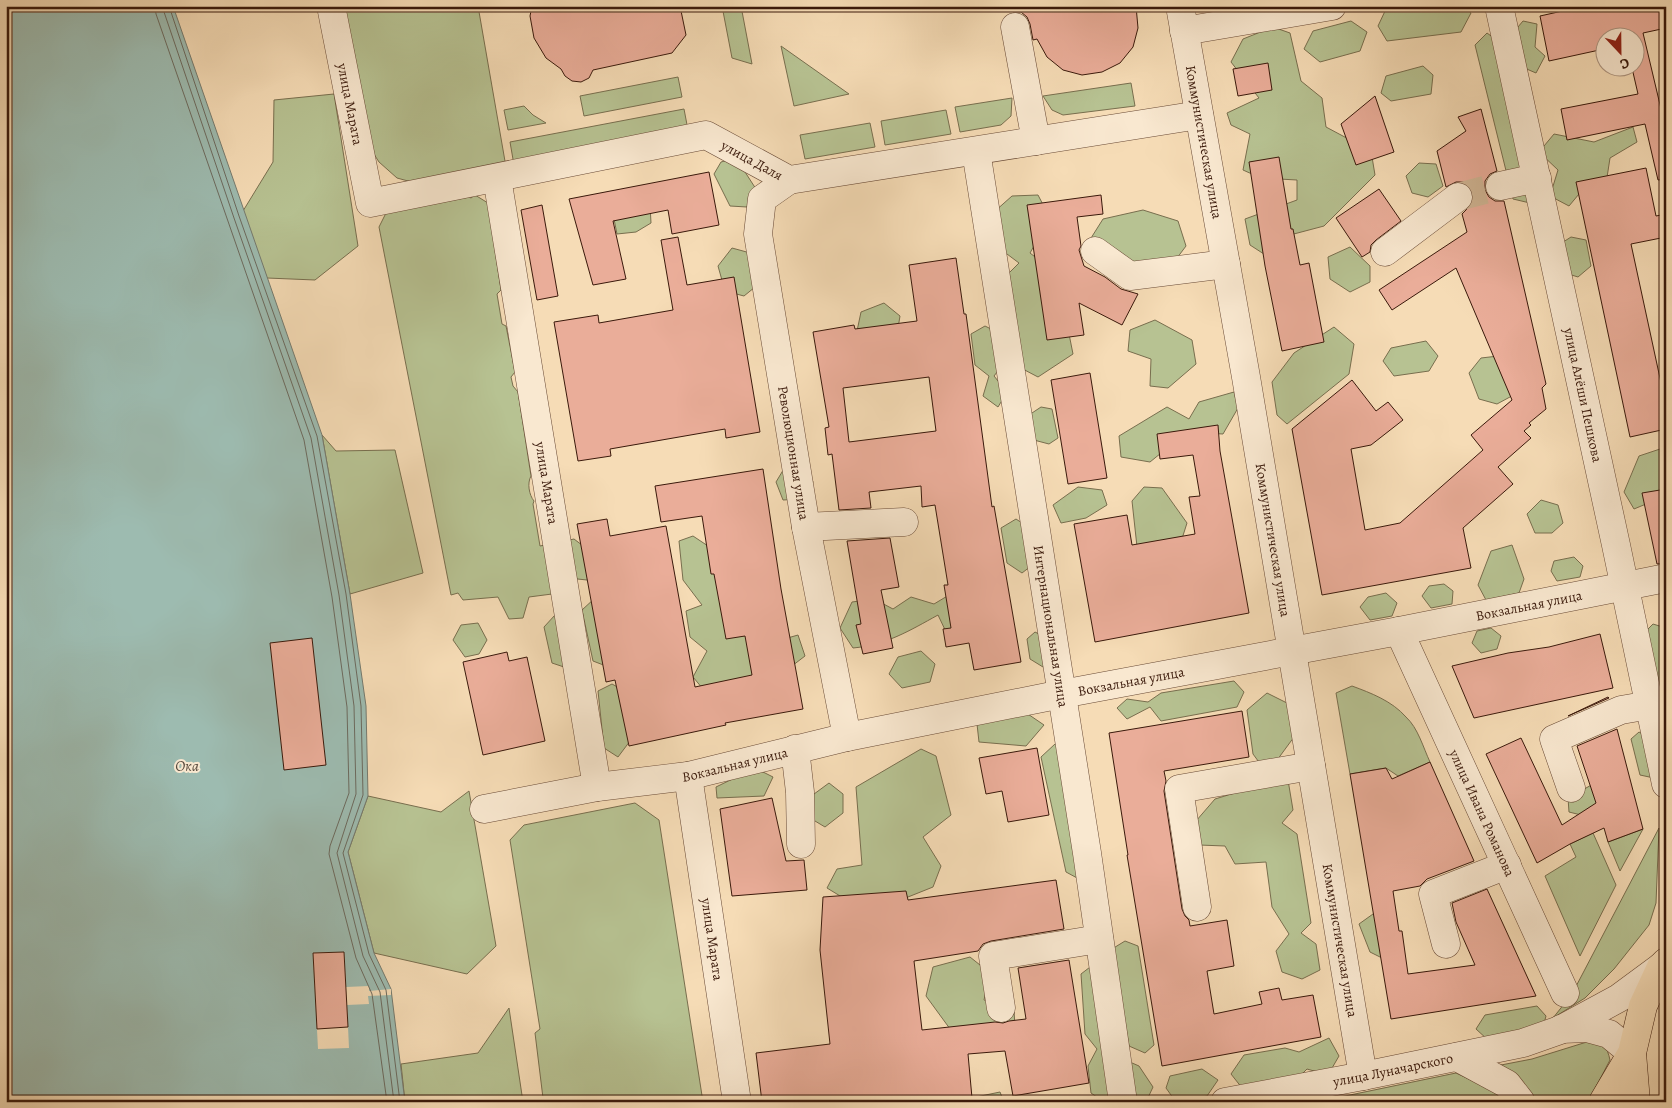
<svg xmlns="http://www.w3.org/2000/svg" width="1672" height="1108" font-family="Alegreya,serif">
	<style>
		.green { fill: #b7c292; stroke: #786e4e }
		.water { fill: #9dbbb0; stroke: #757a6e }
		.pier { fill: #f6dcb6 }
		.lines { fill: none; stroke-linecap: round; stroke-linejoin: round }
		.shore { stroke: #6c6a5e; stroke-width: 1 }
		.building { fill: #eaad99; stroke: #3a190b; fill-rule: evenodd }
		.minor-tunnel { stroke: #d0b594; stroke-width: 28; stroke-dasharray: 28 14; stroke-linecap: butt }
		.minor-casing { stroke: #694a36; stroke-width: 29 }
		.major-casing { stroke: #3a190b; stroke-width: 29 }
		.minor { stroke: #f9e8d0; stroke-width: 28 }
		.major { stroke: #f6dcb6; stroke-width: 28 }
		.labels { text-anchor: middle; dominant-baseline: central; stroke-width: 4; stroke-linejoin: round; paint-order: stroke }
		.street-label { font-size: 14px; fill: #3a190b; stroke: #f9e8d0 }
		.water-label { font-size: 15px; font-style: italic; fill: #584a3d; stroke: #f9e8d0 }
	</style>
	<rect width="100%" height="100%" fill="#f6dcb6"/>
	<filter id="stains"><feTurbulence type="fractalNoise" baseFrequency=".004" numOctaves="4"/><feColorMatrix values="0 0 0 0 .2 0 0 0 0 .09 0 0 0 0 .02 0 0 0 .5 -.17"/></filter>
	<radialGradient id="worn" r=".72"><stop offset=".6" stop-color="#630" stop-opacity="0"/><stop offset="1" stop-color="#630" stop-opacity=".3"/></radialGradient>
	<!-- green -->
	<path class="green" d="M340,6H478L506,167L419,184L397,178L379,162L370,148Z
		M722,6H741L752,64L732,58Z
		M1413,6H1463L1471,13L1461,32L1387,41L1378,26L1386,9Z
		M1351,21L1367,32L1360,51L1320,62L1304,49L1313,31Z
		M1523,21L1537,24L1535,47L1545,56L1536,73L1522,67L1512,34Z
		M1273,27L1290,33L1301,81L1322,98L1326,127L1371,151L1375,175L1324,226L1290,235L1267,256L1250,245L1245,219L1297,200V180L1261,178L1243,170L1250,134L1231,125L1227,113L1259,98L1231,62L1243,39Z
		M1487,33L1498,41L1530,203L1513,199L1475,45Z
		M781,46L849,94L794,106Z
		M1423,66L1433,75L1431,94L1391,101L1381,93L1386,76Z
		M678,77L682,97L584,116L580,96Z
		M1131,83L1135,106L1063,115L1052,110L1043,96Z
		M334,94L358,246L315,280L267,278L243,211L273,162L274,100Z
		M1012,98L1011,116L1001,125L960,132L955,107Z
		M524,106L533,115L546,123L508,130L504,110Z
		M684,109L688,130L514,165L510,142Z
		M946,110L951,134L885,145L881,121Z
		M870,123L875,147L805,159L800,135Z
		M1633,127L1637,142L1610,158L1606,184L1584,188L1569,206L1550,196L1558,170L1539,152L1554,134L1594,142Z
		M736,158L756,189L747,207L730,206L714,174L721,162Z
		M1419,163L1436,164L1443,186L1428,197L1412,193L1406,176Z
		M475,195L488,203L501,290L497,294L502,324L506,326L515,372L511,377L513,386L518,392L531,476C527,483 529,495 534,501L533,504L540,546L574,539L599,558L602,573L587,580L568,578L552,594L529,597L523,618L509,619L498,597L463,600L458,593L451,595L379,227L386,213L469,197L471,198Z
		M1038,195L1050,218L1030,253L1057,274L1073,354L1038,377L1019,367L1006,276L1019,263L999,248L994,212L1012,196Z
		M650,205L651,223L636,232L617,234L612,209Z
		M1143,210L1178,221L1186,246L1174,262L1139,265L1086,246L1103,219Z
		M1571,237L1586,240L1591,266L1578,277L1562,272L1557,246Z
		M1350,247L1370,266V282L1350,292L1330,279L1328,257Z
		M732,248L754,254L760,283L744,296L725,291L718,266Z
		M884,303L900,316L896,340L857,331L861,312Z
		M1155,320L1192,340L1196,364L1168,388L1150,386L1151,359L1128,351L1130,330Z
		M985,326L999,333L1004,363L994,376L1007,392L998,407L983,396L989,376L975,365L971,334Z
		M1334,327L1354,344L1349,374L1287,424L1277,415L1272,382L1294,353Z
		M1426,341L1438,356L1429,371L1394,376L1383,361L1391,348Z
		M1507,355L1521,391L1497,404L1479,399L1469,373L1481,358Z
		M1234,392L1238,408L1223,434L1187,432L1150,462L1121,457L1119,436L1167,407L1189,419L1199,402Z
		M1041,407L1052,409L1058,438L1049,444L1030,439L1026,417Z
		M322,435L336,451L395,450L423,573L350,594Z
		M1666,447V487L1658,499L1634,509L1624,492L1639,456Z
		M804,462L813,482L804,499L783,500L776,482L785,467Z
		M1078,487L1102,490L1107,505L1086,518L1061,523L1053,505Z
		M1144,487L1162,488L1187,523L1180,545L1139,565L1132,501Z
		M1541,500L1558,505L1563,523L1552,533H1535L1527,514Z
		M1016,519L1028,527L1035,563L1022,573L1007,563L1001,528Z
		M693,536L723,556L770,643L798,635L805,656L788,669L753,705L708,695L693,677L707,651L690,637L686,611L702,605L683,580L679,541Z
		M1512,545L1524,579L1519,593L1486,600L1478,585L1491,551Z
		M1574,557L1583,566L1580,577L1557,581L1551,571L1554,561Z
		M1444,584L1453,591L1452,604L1431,608L1422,596L1429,586Z
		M954,592L968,602L948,636L938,615C909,631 886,645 853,648L840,628L852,602L874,599L893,609L911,597L934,604Z
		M1386,593L1397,603L1392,616L1370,620L1360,607L1368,597Z
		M595,598L606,666L593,661L582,610Z
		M555,615L567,668L552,663L544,627Z
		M478,623L487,640L479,654L465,657L453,640L461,625Z
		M1653,624L1666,628V728L1644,633Z
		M1491,628L1501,636L1497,649L1481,653L1472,643L1477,631Z
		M1035,632L1047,638L1052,661L1043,667L1030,659L1027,639Z
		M921,651L935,664L930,682L902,688L889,674L898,657Z
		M1234,681L1244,692L1237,707L1161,721L1150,707L1127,719L1117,708L1127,699L1148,702L1161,693Z
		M612,684L623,690L633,737L618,757L604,748L598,691Z
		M1352,686C1371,693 1392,701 1406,717C1418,728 1423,747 1430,762L1398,776L1386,768L1350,774L1336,693Z
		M1267,693L1287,703L1294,737L1272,767L1288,780L1293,810L1282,823L1297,834L1311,923L1301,933L1316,944L1320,970L1302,979L1282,972L1276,951L1289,934L1272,907L1266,862L1235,864L1225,846L1199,845L1196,821L1215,799L1261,785L1264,769L1253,754L1247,710Z
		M1022,710L1044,725L1026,746L979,742L977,724Z
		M1639,732L1650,738L1654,778L1640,775L1631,739Z
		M1055,744L1067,756L1079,879L1066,872L1041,757Z
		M921,749L936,756L951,815L923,837L941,866L933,887L868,913L827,888L837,869L862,865L856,787Z
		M755,768L773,777L764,796L717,798L716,787Z
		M829,783L843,794V813L825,827L810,818V797Z
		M1595,783L1609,801L1585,816L1569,812L1568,798Z
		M469,791L496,946L467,974L374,953L348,852L368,796L441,812Z
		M635,803L659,820L703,1102H548L543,1098L535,1033L540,1029L510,840L524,825Z
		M1659,828L1656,903L1649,925L1614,969L1585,998L1553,1018L1572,994Z
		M1643,829L1620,871L1608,842Z
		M1593,833L1616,885L1580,956L1545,876L1576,857L1570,844Z
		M1380,909L1384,959L1370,952L1359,924Z
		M1125,941L1138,946L1154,1045L1145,1053L1129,1046L1112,949Z
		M970,957L990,973L984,1000L1014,1011L1016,1040L953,1033L926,996L933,967Z
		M1094,964L1107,1052L1139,1066L1153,1087L1146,1102H1104L1091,1093L1088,1066L1097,1049L1085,1034L1081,974Z
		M1537,1006L1546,1016L1543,1027L1488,1040L1476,1029L1485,1015Z
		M509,1008L523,1102H405L401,1064L478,1053Z
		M1329,1038L1339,1056L1328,1075L1307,1069L1295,1081L1246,1093L1231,1074L1244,1055L1285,1048L1299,1052Z
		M1590,1041C1603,1043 1607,1046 1610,1060L1588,1102H1536L1517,1078L1501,1065L1532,1059Z
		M1202,1069L1218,1080L1207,1096L1176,1102L1166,1088L1170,1076Z
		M1456,1073L1497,1092L1505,1102H1327L1326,1100Z
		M1000,1092L1004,1102H974L976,1097Z"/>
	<!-- water -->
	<path class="water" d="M6,6H173L322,435L350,594L366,706L368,796L348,852L374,953L391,989L405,1102H6Z"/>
	<!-- pier -->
	<path class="pier" d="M344,952L346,987L369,986V991L391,989V995L368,996L369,1004L347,1005L349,1048L318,1049L313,953Z"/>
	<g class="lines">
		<!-- shore -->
		<path class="shore" d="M155,6L156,14L304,440L332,597L347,707L349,793L330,846L329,854L356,958L372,994L387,1102
			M162,6L234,218L311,438L339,595L354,706L356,794L337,853L363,956L380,992L394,1102
			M169,6L239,216L317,436L346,594L361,706L363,795L343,853L369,954L386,990L400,1102"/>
	</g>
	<!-- building -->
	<path class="building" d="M532,6H680L686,35L672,53L593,70L589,78L581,82L572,81L565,76L561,69L546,58L534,38L530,16Z
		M1010,6H1136L1138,28L1133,47L1120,63L1102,72L1082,75L1063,70L1047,57L1037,39L1033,40L1030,24L1027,17L1021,12H1013Z
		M1585,6H1666V28L1643,33L1666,130V179L1658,180L1645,124L1567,140L1561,109L1638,94L1632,68H1634V38H1604V49L1549,61L1540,16Z
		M1268,63L1272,90L1238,96L1233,69Z
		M1375,96L1394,152L1356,165L1341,124Z
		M1481,109L1497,171L1490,174L1485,181V190L1489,197L1495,201H1504L1546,384L1542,388L1546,409L1529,423L1531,425L1524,431L1531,438L1498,467L1513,484L1463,528L1471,568L1322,595L1292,429L1352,380L1376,411L1388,402L1403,420L1371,445L1351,449L1365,530L1400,523L1483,450L1471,435L1512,400L1456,268L1392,310L1379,290L1467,232L1462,214L1472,204L1473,195L1470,187L1464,182H1456L1446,187L1437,151L1466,131L1458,117Z
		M1279,157L1291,229H1293L1300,265L1309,263L1324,342L1282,351L1265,266L1249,162Z
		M1646,168L1656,216L1666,214V237L1631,244L1666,406V429L1630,437L1576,182Z
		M709,172L719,225L672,234L668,210L613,221L626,279L593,285L569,199Z
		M1379,189L1401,221L1376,240L1371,245L1370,252L1362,257L1336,218Z
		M1101,195L1103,214L1077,217L1081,246L1079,250L1084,266L1105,277L1121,289L1138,294L1122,325L1079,303L1084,335L1047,340L1027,205Z
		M542,205L558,296L537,300L521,210Z
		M678,237L687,285L734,277L760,432L726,438L725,429L610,449L611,456L578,461L554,322L598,315L599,323L673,310L661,240Z
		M956,258L964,314H966L992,507L994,506L1021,662L974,670L969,643L946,647L943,629L951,628L944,585H948L935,505L922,507L921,486L869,492L871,508L839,510L832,454L828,455L825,428L829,427L813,332L854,325L855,329L917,321L909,265ZM929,377L936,431L849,442L843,388Z
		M1090,373L1107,478L1068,484L1051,380Z
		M1218,425L1220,451L1249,613L1095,642L1074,524L1127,515L1132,545L1195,534L1189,497L1200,496L1193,455L1160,459L1157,434Z
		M763,469L781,589L803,709L725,723L726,725L629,746L615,680L606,682L577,524L607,519L610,536L666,526L695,687L752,675L745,636L726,639L714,574H711L702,516L661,522L655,486Z
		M1666,489V563L1657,564L1642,493Z
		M890,538L899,587L881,590L893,648L863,654L856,625L861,624L847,541Z
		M1600,634L1613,688L1474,718L1452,666L1508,653L1549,647Z
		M312,638L326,765L284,770L270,643Z
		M507,652L509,661L527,657L545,741L483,755L463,662Z
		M1608,697L1609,698L1568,716Z
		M1242,711L1249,757L1164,771L1166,781L1164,791L1182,909L1185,916L1189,920L1190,926L1227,920L1234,966L1207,971L1214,1014L1262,1004L1259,992L1279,988L1282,1000L1313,995L1321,1037L1162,1066L1127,855H1128L1109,733Z
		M1617,729L1643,829L1608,842L1604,828L1570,844L1537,863L1486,754L1521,738L1562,825L1596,803L1577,746Z
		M1037,748L1049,815L1008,822L1002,791L986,794L979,758Z
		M1430,762L1474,861L1427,879L1420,886L1393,891L1399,931H1402L1408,974L1475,965L1456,922L1452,903L1487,889L1536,996L1391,1019L1350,774L1386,768L1392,779Z
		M772,798L786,861L804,860L807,890L732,896L720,809Z
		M1056,880L1064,929L991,941L983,944L978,951L914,961L922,1030L995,1022L1003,1023L1009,1021L1026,1019L1018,968L1069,960L1089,1083L1013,1096L1005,1051L968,1054L972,1098L950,1102H762L756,1053L830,1044L820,950L823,897L906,891L908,900Z
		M344,952L348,1027L317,1029L313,953Z"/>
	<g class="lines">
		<!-- minor-tunnel -->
		<path class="minor-tunnel" d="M1458,197L1500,186"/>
		<defs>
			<g id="minor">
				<path id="s1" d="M331,6L370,203L706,135L789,180L1199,115"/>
				<path id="s2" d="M1180,6L1246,377L1363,1076"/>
				<path id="s3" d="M1499,6L1616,545L1666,784"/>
				<path d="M1015,27L1036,141"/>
				<path d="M1184,31L1332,6"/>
				<path id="s4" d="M976,151L1087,853L1123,1102"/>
				<path id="s5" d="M497,178L597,787"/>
				<path id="s6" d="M789,180L762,199L758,234L806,527L847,737"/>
				<path d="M1500,186L1537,178"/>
				<path d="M1095,251L1130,276L1226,264"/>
				<path d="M1385,252L1458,197"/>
				<path d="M806,527L904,522"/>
				<path id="s7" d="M1399,631L1565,993"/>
				<path d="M795,749L800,792L801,844"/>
				<path id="s8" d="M688,776L737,1102"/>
				<path d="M1571,788L1554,739L1621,710L1650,705"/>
				<path id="s9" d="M484,809L597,787L688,776L847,737L1062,694L1399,631L1666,578"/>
				<path d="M1197,907L1179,789L1311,766"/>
				<path d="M1446,944L1433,894L1507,865"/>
				<path d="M1001,1008L993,956L1099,939"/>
				<path d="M1561,1029L1587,1028L1609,1034L1632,1053"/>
				<path d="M1457,1057L1507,1084L1521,1102"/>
				<path id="s10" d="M1225,1102L1363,1076L1523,1043L1560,1030L1619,998L1661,967"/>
			</g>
			<path id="major" d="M1632,1053L1636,1102
				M1603,1102L1632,1053L1643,1006L1661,967L1666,962"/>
		</defs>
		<!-- minor casing -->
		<use href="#minor" class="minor-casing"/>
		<!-- major casing -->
		<use href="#major" class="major-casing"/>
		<!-- minor -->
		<use href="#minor" class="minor"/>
		<!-- major -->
		<use href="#major" class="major"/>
	</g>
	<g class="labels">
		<!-- street labels -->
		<g class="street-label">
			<text stroke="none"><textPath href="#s1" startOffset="100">улица Марата</textPath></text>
			<text stroke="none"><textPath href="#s2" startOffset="138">Коммунистическая улица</textPath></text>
			<text stroke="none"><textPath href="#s1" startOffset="596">улица Даля</textPath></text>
			<text stroke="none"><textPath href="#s3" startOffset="398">улица Алёши Пешкова</textPath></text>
			<text stroke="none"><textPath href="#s6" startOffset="290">Революционная улица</textPath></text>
			<text stroke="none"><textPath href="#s5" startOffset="309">улица Марата</textPath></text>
			<text stroke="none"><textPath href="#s2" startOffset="542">Коммунистическая улица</textPath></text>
			<text stroke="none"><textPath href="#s9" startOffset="1065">Вокзальная улица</textPath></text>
			<text stroke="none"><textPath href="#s4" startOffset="481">Интернациональная улица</textPath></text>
			<text stroke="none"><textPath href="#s9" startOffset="660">Вокзальная улица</textPath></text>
			<text stroke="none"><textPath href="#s9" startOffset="255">Вокзальная улица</textPath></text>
			<text stroke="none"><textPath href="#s7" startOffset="200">улица Ивана Романова</textPath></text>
			<text stroke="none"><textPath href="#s8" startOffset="165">улица Марата</textPath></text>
			<text stroke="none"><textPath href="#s2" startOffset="948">Коммунистическая улица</textPath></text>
			<text stroke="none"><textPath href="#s10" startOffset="171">улица Луначарского</textPath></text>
		</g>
		<!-- water labels -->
		<g class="water-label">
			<text x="187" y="766">Ока</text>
		</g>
	</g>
	<!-- margin -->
	<rect width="1672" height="1108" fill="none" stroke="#f6dcb6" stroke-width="25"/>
	<rect x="8" y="8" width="1657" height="1093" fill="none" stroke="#3a190b" stroke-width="2.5"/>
	<rect x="12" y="12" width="1647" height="1083" fill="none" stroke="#3a190b"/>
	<!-- north arrow -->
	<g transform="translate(1620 52) rotate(158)"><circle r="24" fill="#f9e8d0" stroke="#ad9581"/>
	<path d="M0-4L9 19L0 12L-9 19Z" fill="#8f2418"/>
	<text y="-8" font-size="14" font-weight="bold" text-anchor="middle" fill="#3a190b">С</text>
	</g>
	<rect width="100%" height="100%" filter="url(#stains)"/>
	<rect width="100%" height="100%" fill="url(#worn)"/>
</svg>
